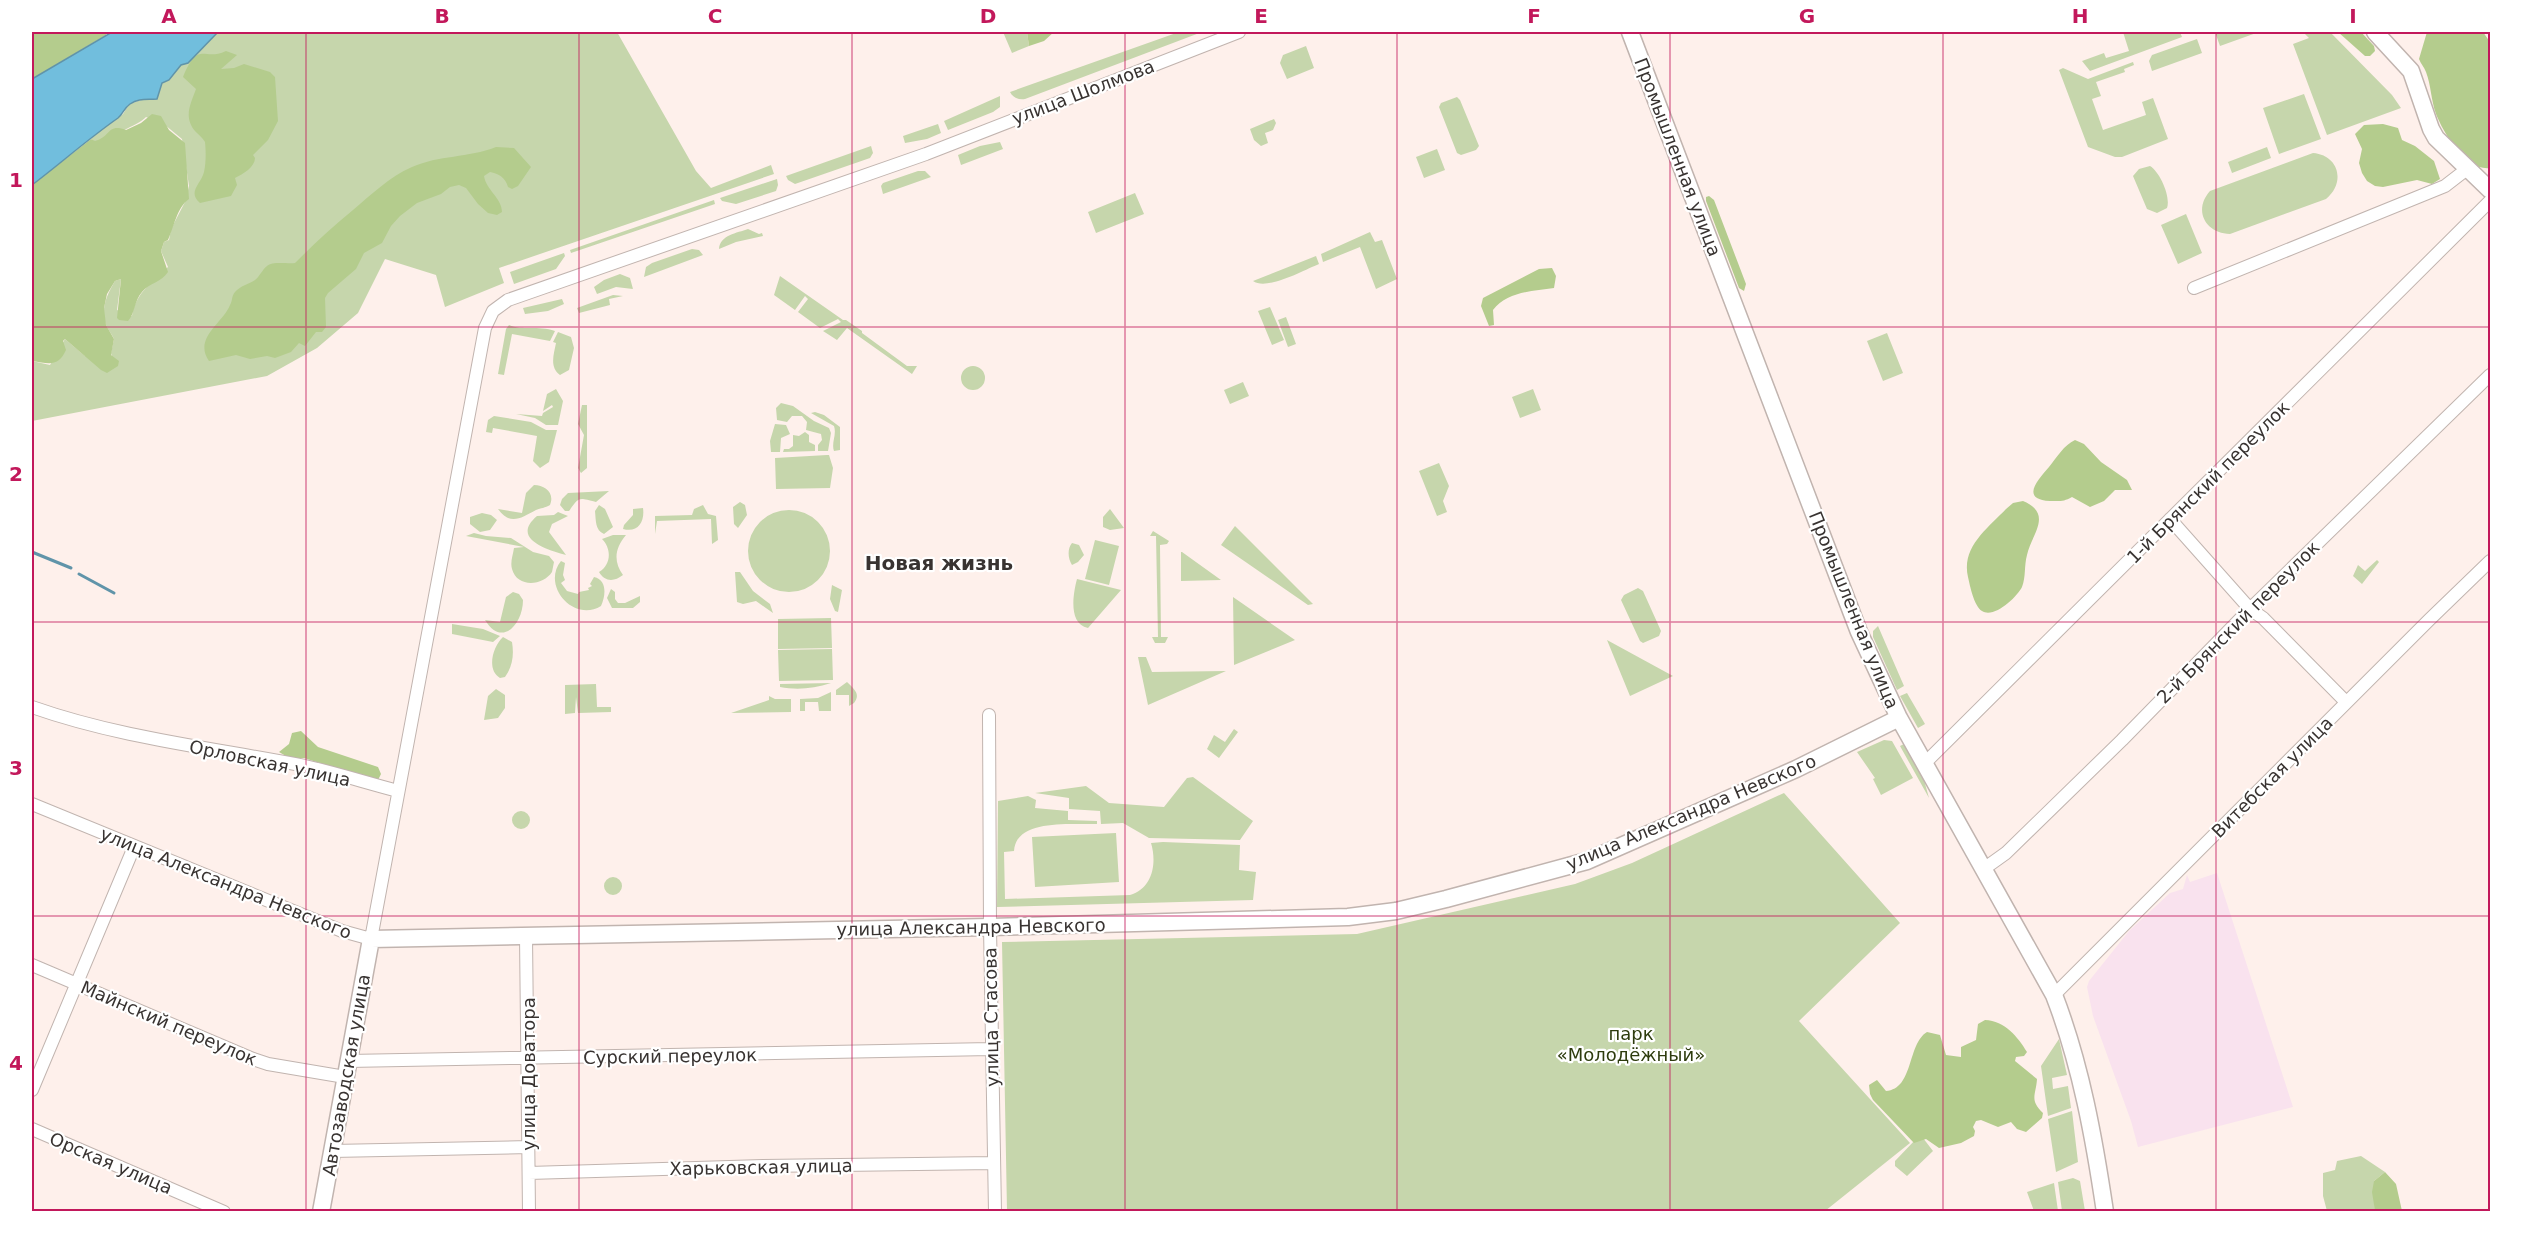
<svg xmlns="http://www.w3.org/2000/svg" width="2522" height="1243" font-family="'DejaVu Sans',sans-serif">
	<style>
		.commercial { fill: #f9e2ee }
		.green { fill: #c6d6ac }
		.forest { fill: #b4cc8d }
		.water { fill: #71bedd; stroke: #6094a9; stroke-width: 1.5 }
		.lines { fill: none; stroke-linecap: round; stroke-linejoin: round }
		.stream { stroke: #6094a9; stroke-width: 3 }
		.street-casing { stroke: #c1b4af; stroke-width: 14 }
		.secondary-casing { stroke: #c1b4af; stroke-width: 19 }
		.street { stroke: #fff; stroke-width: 12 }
		.secondary { stroke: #fff; stroke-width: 16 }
		.grid { fill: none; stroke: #c2185b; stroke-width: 1.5; stroke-opacity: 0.55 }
		.labels { text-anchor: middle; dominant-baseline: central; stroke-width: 4.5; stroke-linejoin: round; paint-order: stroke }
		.street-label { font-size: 18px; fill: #383331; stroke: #fff }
		.park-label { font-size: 18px; fill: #2e3c0e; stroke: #fff }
		.neighbourhood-label { font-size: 20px; font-weight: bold; fill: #383331; stroke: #fff }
		.neatline { fill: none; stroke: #c2185b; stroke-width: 2 }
		.grid-label { font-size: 20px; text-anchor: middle; font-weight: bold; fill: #c2185b }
	</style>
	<rect width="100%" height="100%" fill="#fef0eb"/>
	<!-- commercial -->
	<path class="commercial" d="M2217,873L2293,1107L2138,1147L2131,1121L2093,1016L2087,987L2089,981L2129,931L2170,893L2183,889L2187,875L2190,882Z"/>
	<!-- green -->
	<path class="green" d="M218,32H617L696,171L711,188L771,165L774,174L499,268L504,283L445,307L436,275L385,259L358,313L317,348L267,376L32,421V361L50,365L65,339L85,356L112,357L111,353L114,339C112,334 108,330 106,325C100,310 107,294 115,281L121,279L117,310L132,316C135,294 152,282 168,267L161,251L164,242L169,240L171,229L185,202L189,186L182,139L165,125L146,117C139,125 106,138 95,142L91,139L106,125L123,114L129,104L147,98L154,100L158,96L159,87L162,83L169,80L181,65L188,63Z
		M1003,32H1027L1029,46L1012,53Z
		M1179,32H1202L1025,99C1019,100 1013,98 1010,92Z
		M2123,32H2180L2182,37L2090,71L2082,61L2104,53L2106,58L2129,51Z
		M2215,32H2259L2220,46Z
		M2303,32H2330L2392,95L2401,108L2327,135L2293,44L2309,38Z
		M2197,39L2202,53L2152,71L2149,61L2152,55Z
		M1306,46L1314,68L1287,79L1280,63L1283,55Z
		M2133,62L2134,65L2124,69L2125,72L2096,82L2101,96L2092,99L2103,130L2146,115L2142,102L2153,98L2168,139L2122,157H2115L2088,147L2059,70L2063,68L2088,79Z
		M2304,94L2321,139L2279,154L2263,108Z
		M1000,96V107L993,112L948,130L944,121Z
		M1457,97L1460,100L1479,146L1476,150L1461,155L1457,153L1439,107L1441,103Z
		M1274,119L1276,123L1273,130L1265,133L1268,143L1261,146L1254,140L1250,129Z
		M938,124L941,133L927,139L905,143L903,136Z
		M1000,142L1003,149L961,165L958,155L980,146Z
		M871,146L873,153L870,158L795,184L788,180L786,176Z
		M2267,147L2271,158L2232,173L2228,162Z
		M1437,149L1445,170L1424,178L1416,157Z
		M2313,153C2339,155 2346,183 2326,199L2230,234C2205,233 2193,210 2210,191Z
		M2150,166C2160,172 2171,197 2167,208L2157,213L2147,209L2133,176L2139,169Z
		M918,171H925L931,177L883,194L881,186L883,183Z
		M777,179L778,185L776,191L736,204L722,201L720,198Z
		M1135,193L1144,214L1096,233L1088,212Z
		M714,200L715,204L571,253L570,250Z
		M2186,214L2202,253L2178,264L2161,225Z
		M748,229L759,234L762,233L763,236L736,242L719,249C720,235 737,233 748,229Z
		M1370,232L1375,242L1382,240L1397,279L1376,289L1360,247L1323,262L1321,254Z
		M692,249L699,250L703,255L644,277L646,267L652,263Z
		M564,253L565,256L556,269L514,284L510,272Z
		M1316,256L1319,264C1304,270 1267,291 1253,281Z
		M620,274L630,278L633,289L616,287L597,294L594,287L604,280Z
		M780,276L843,320H846L862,331V333L907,366H917L912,374L847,328L837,340L823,331L841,322L838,319L820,328L798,312L808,299L805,296L795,310L774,295Z
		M613,295L623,296L609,299L610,305L579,313L577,308Z
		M562,299L564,304L548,311L525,314L523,308Z
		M1270,307L1284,340L1272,345L1258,311Z
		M1286,317L1296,344L1288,347L1278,320Z
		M509,325C522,331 538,325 555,331L550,341L512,334L504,375L498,374L506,329Z
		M558,332L571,337L574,348L569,370L560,375C549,367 554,354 556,343L553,342Z
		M1887,333L1903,373L1883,381L1867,341Z
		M961 378a12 12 0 1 1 24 0a12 12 0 1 1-24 0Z
		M1243,382L1249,396L1230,404L1224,390Z
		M556,389L563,401L558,425H546L535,418L516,414L542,416L543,413L553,407L552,405L543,411L547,394Z
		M1533,389L1541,410L1520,418L1512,397Z
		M781,403L793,406L814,421L829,428L831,433L828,451H818V445L822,440L821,434L806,430L807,422L802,416H792L787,422L777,420L776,408Z
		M582,405H587V468L581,473L578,468L584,435L578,424Z
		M815,412L824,415L840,427V450L834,451C831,443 837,435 834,426L811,413Z
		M494,416L531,422L546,430H557L549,462L540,468L533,461L537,436L493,428L492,433L486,432L488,420Z
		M775,424L786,425L790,434L781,438L780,452H771L770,441Z
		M805,432L809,435V442L815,445V451L783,452L784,449H789L793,446V435L799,436Z
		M827,455H829L833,468L830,488L776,489L775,458Z
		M1439,463L1449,486L1443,501L1447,512L1437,516L1419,471Z
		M534,485C545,485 555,493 550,505C545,508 541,508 536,510C521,518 510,526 498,509L522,513L526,493Z
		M609,491L596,502C578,498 580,496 569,511H565L560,505L562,499L568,493Z
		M740,502L745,505L747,515L738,528L734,524L733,507Z
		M599,505L605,509L613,527L604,534C595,530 596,521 595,511Z
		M703,505L708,514L716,516L718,540L712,544L711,519L657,521L655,534V516L692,515L694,509Z
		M643,508C645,522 638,533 623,529L624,525L633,515V509Z
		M1110,509L1124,528L1110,530L1103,527V517Z
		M748 551a41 41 0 1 1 82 0a41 41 0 1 1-82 0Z
		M558,512L568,516L552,524L549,532L566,555C548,550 510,539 537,516L554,515Z
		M482,513L491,515L497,520L490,530L480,532L470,524V517Z
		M1235,526L1313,604L1308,605L1221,545Z
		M1153,531L1169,541L1167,544L1160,545L1161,637H1168L1165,643H1155L1152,637H1158L1156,536H1150Z
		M474,533L486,536L511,538L533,552L549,556L554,562L552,572C543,586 517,588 512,569C510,562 513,555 514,548L524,547L466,536Z
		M613,535H626C615,548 613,561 623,575C614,582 605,582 599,572C611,565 612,549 602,539Z
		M1095,540L1119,546L1109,585L1085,579Z
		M1072,543L1079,545L1084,555L1078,562L1072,565C1068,559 1067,549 1072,543Z
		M1181,552H1182L1221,580L1181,581Z
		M2377,560L2379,562L2362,584L2353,576L2358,565L2365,571Z
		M561,561L565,563L563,575L565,580L561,583L567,591L578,594L579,592L589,590L588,588L592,586L590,584L594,577C607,580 606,595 601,606C574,623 541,586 561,561Z
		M735,572H740L753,591L770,604L773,613L756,601L743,604L737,602Z
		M1077,579L1121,590L1088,628C1068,624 1073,594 1077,579Z
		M832,585L842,590L838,612L835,611L830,599Z
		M1638,588L1643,591L1661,631L1659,636L1643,643L1640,641L1621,600L1624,595Z
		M611,589L615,592V599L618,603H625L640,596V602L633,608H612L607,598Z
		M513,592L519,594L523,600C523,624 502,648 485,620L500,622L506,597Z
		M1233,597L1295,640L1234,665Z
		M831,618L832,648L778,649V619Z
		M452,624L483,629L500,636L493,642L452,634Z
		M1878,626L1904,686L1897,690L1873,637V631Z
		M503,637L512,642C514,654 513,666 505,677L500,678C486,670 493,646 503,637Z
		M1607,640L1673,676L1630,696Z
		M832,649L833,680L779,681L778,650Z
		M1138,657H1146L1152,672L1226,671L1148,705Z
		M847,682C854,689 861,694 854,703L849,706V695H836V690Z
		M831,683C813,689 796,690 780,687V684Z
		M596,684L597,707H611V712L578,713L576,697L575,713L565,714V685Z
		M496,689L505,695V708L498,718L484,720L488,696Z
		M831,692V711H819L818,702H805V711H800V699L818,698Z
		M1907,693L1925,724L1918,728L1900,696Z
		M769,696L775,699H791V712L731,713L769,700Z
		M1234,729L1238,732L1219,758L1207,749L1214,735L1225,742Z
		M1884,740L1892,741L1913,778L1881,795L1873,779L1875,778L1857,752Z
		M1904,744L1924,780L1929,798L1900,746Z
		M1193,777L1253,821L1240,840L1149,838L1123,823L1101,824L1100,811L1069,809V798L1035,793L1086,786L1109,803L1164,807L1187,778Z
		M1784,793L1900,923L1799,1021L1910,1143L1825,1211H1007L1002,942L1357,934L1575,884L1632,863Z
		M1028,796L1036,800L1035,808L1068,811V820L1097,821V824C1073,825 1016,818 1014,851L1004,852L1005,899L1130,895C1153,888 1157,863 1151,843L1163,842L1240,845L1239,870L1256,872L1253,900L997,907L998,801Z
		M512 820a9 9 0 1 1 18 0a9 9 0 1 1-18 0Z
		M1116,833L1119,882L1035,887L1032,837Z
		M604 886a9 9 0 1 1 18 0a9 9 0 1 1-18 0Z
		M2059,1039L2067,1075L2052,1078L2053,1089L2068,1086L2071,1108L2048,1116L2041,1066Z
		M2072,1111L2078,1162L2056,1172L2048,1119Z
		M1917,1138H1923L1933,1151L1907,1176L1895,1166V1161Z
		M2361,1156L2385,1172L2374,1181L2375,1211H2327L2323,1196V1173L2335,1170L2337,1161Z
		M2073,1178L2080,1181L2085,1211H2062L2058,1182Z
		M2054,1183L2058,1211H2034L2027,1192Z"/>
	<!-- forest -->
	<path class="forest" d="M32,32H106V35L32,79Z
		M1027,32H1054L1044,41L1029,46Z
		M2338,32H2361L2374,46L2375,51L2370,56H2365Z
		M2427,32H2483L2490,42V168C2466,171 2444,134 2436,114C2431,100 2431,85 2426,72C2424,67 2421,64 2419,59Z
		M226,51L237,55L221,69L234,68L244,64L270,72L275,77L278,121L268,140L253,155L255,158C255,167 243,174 235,178L237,185L231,196L200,203C187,192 201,184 204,172C206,164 206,151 205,142C202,137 199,135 195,131C183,117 191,103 196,89L183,77C199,39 203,62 226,51Z
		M152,114L161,116L169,130L185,143L189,199C177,207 174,227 168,240L164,242L161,251L168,272C161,283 150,282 142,292C134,301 135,314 128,321L119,320L117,318L121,279L115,281L107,294L104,308L106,325L114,339L111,355L119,361L118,366L107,373L101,370L65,339L63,341L66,350C58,368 48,363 32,361V185L91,139L95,141C111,137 107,123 126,130L141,123Z
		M2383,124L2398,128L2402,140L2415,146L2434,161L2440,179L2432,184L2417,180L2383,187L2375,186L2367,181L2362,173L2359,163L2362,149L2355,134L2364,125Z
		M496,147L514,148L531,167L518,186L512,189L508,187C505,177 499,174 490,172L484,176C486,190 502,198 502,212L497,215L488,213L478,204L466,188L459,185L450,187L441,194L417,203L400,216L391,226L382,243L364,253L356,269L328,293L325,298L326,327L322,332H316L305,346L299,343L291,352L275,358L267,356L250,359L236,355L209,361C193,338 223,323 230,305C233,300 231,297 235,292C240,286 249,284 255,280C260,276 262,270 267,266C272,261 288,264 295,263C314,244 332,227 353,210C371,195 389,177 412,167C439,155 468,158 496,147Z
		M1709,196L1714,200L1746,284L1744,291L1739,288L1706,201V197Z
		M1552,268L1556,276L1554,288C1532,291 1507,292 1493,310L1494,325L1489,326L1481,306L1483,298L1539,269Z
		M2075,440L2084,444L2101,462L2127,480L2132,490H2115L2104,501L2090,507L2072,497C2063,502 2060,501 2050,501C2019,499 2039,479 2049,467C2057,457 2064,445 2075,440Z
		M2023,501C2054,514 2031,535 2027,555C2024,566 2026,577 2022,587C2017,597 1994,619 1982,611C1974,606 1970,586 1968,577C1961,547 1988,528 2006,509L2013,503Z
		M301,731L318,747L378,767L381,774L378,780H372L304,758L291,759L279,752L289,744L292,733Z
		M1985,1020C2005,1021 2018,1037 2027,1052L2024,1056L2016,1057L2015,1061L2037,1079C2036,1095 2029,1100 2043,1113L2042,1118L2026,1132L2017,1129L2011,1122L1998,1127L1981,1120L1976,1121L1973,1127L1975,1131L1974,1136L1961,1143L1939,1148L1926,1139L1914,1143L1873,1100L1870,1094L1869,1085L1877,1080L1886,1091C1914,1089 1907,1044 1927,1032L1940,1035L1946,1055L1961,1057V1047L1976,1040L1978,1024Z
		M2385,1172L2396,1184L2402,1211H2375L2372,1192L2374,1181Z"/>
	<!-- water -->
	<path class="water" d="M112,32H218L188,63L181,65L169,80L162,83L157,99C147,100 139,98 130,104C124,108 123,114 118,118C88,139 61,163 32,185V79Z"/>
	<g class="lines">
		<!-- stream -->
		<path class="stream" d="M32,552L71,568
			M79,574L114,593"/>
		<defs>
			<path id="street" d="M2194,288L2445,186L2467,169
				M2170,519L2250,609L2263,618L2346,702
				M32,707C120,738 213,748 305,766C336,773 367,783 398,791
				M989,715L990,927L995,1212
				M1925,763L2490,201
				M32,804L342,931L371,939L485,328L493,311L508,300L926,154L1239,32
				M1985,868L2006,853L2122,740L2250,609L2490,375
				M526,936L529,1212
				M32,965L253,1059L268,1064L345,1077
				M2054,995L2429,620L2490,561
				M348,1061L991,1049
				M32,1090L134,847
				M32,1129L224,1212
				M332,1151L529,1147
				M529,1173L763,1166L994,1163"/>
			<path id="secondary" d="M1630,32L1859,632L1899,718L2054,995C2081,1065 2094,1138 2105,1212
				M2375,32L2411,71L2431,129L2436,138L2490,190
				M321,1212L371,939L990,927L1348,917L1396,911L1446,899L1587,861L1796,769L1899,718"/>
		</defs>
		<!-- street casing -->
		<use href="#street" class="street-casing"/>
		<!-- secondary casing -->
		<use href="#secondary" class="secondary-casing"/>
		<!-- street -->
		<use href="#street" class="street"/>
		<!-- secondary -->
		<use href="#secondary" class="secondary"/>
	</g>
	<!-- grid -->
	<path class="grid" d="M306,32V1212M579,32V1212M852,32V1212M1125,32V1212M1397,32V1212M1670,32V1212M1943,32V1212M2216,32V1212M32,327H2490M32,622H2490M32,916H2490"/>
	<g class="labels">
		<!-- street labels -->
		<g class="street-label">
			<text transform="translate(1083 92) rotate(-21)">улица Шолмова</text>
			<text transform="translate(1678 157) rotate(69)">Промышленная улица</text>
			<text transform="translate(2208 482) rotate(-45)">1-й Брянский переулок</text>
			<text transform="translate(1854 610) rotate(68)">Промышленная улица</text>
			<text transform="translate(2238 622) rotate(-45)">2-й Брянский переулок</text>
			<text transform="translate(270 763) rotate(12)">Орловская улица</text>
			<text transform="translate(2272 777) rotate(-45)">Витебская улица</text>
			<text transform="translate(1691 812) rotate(-23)">улица Александра Невского</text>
			<text transform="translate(226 883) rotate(22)">улица Александра Невского</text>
			<text transform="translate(971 927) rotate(-1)">улица Александра Невского</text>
			<text transform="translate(991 1017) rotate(-91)">улица Стасова</text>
			<text transform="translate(169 1023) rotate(23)">Майнский переулок</text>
			<text transform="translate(670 1056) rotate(-1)">Сурский переулок</text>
			<text transform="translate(528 1074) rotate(-90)">улица Доватора</text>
			<text transform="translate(346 1075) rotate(-80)">Автозаводская улица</text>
			<text transform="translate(111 1163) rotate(23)">Орская улица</text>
			<text transform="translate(761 1167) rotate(-1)">Харьковская улица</text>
		</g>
		<!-- park labels -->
		<g class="park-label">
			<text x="1631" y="1033">парк<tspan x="1631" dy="21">«Молодёжный»</tspan></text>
		</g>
		<!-- neighbourhood labels -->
		<g class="neighbourhood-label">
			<text x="939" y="563">Новая жизнь</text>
		</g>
	</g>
	<!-- border -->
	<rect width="2522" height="1243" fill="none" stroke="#ffffff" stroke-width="66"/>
	<rect x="33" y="33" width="2456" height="1177" class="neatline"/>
	<g class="grid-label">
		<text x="169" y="23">A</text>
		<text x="442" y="23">B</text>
		<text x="715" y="23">C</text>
		<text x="988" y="23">D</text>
		<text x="1261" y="23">E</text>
		<text x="1534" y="23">F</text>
		<text x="1807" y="23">G</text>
		<text x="2080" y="23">H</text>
		<text x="2353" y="23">I</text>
		<text x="16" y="187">1</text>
		<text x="16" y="481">2</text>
		<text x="16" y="775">3</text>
		<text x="16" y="1070">4</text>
	</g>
</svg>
